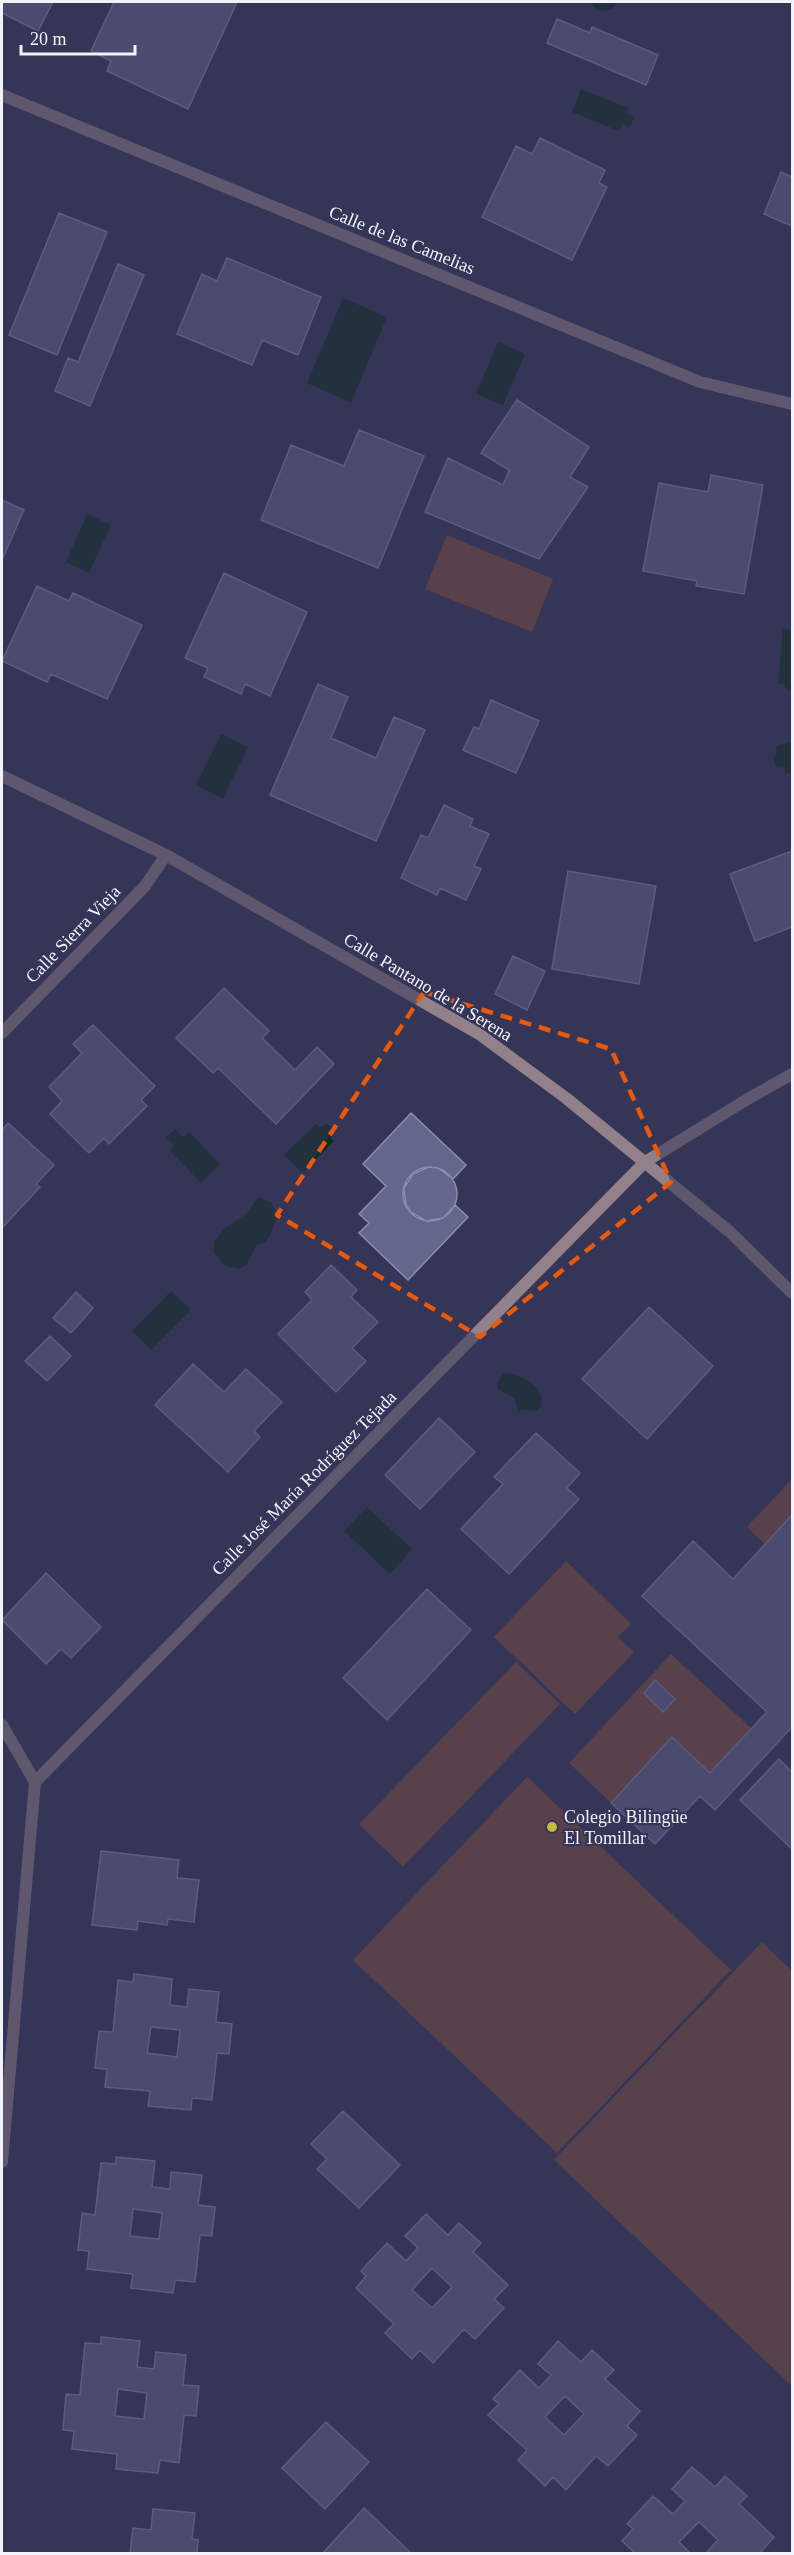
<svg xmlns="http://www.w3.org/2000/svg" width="794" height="2555" font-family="'Times New Roman',serif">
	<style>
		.green { fill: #83513d }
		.water { fill: #0f2e20 }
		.building { fill: #65668b; stroke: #8b8cb4; stroke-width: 1.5; fill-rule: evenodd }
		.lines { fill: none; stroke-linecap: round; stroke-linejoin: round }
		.street { stroke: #92808a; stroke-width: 12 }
		.marked { fill: none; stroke: #e8590c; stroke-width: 4.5; stroke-dasharray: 12 8; stroke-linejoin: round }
		.poi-dot { fill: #c9bb3a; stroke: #353557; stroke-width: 2 }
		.labels { text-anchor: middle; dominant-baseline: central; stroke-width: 4.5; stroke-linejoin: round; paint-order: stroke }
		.street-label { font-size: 18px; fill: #f2f2fb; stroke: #353557 }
		.poi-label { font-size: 18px; fill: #f2f2fb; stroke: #353557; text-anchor: start }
	</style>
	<rect width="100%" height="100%" fill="#353557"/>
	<!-- green -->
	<path class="green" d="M447,535L553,579L532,632L425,589Z
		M792,1479V1515L765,1544L747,1527Z
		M566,1561L631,1624L618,1637L634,1652L575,1714L494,1637Z
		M671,1654L752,1729L710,1773L672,1738L611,1803L569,1763Z
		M516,1662L560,1704L403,1867L359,1824Z
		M527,1777L731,1970L557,2153L353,1960Z
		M762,1942L792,1971V2386L554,2160Z"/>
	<!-- water -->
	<path class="water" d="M591,2H617L613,9C603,12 596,11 591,2Z
		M581,89L629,108L627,114L634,117L630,127L622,124L619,131L572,112Z
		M343,298L387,317L351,403L307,383Z
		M498,342L525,354L503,405L476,394Z
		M87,514L111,525L89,573L66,562Z
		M783,629L792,630V692L788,691L783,684H778Z
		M221,734L248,747L223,799L196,785Z
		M792,741V772L786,774L784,768L776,767L773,759L777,751L776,746Z
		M316,1124L319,1127L326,1124L331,1126L333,1131L330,1137L334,1141L302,1173L284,1155Z
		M175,1129L183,1137L189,1132L220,1164L201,1183L170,1151L174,1146L166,1137Z
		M258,1197L272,1203L277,1217C272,1229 271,1243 257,1245L247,1264L240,1269L225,1266L214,1253V1242L225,1228L246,1214Z
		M171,1291L191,1310L151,1350L132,1331Z
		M504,1373C521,1374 547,1386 541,1407L536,1411L522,1409L518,1413L515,1399L498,1389L497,1383Z
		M367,1507L412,1549L390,1574L344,1531Z"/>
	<!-- building -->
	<path class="building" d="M2,2H53L38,31L2,13Z
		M114,2H237L188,109L107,71L111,61L91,51Z
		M557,19L590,33L592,27L658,55L646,85L547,43Z
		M540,138L605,170L599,183L607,187L572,260L482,217L516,146L532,154Z
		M781,172L792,177V226L764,214Z
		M59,213L107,232L57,355L9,335Z
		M227,258L321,297L298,355L262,340L252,365L177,334L202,274L217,281Z
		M118,264L144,275L90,406L55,391L68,358L78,362Z
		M517,400L589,447L570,477L588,487L539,559L425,512L448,458L503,485L509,470L481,453Z
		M359,430L424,456L378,568L261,520L291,445L344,466Z
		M711,475L763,485L744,594L696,586L697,581L643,571L659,483L708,492Z
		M2,500L24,510L2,560Z
		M224,573L307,612L270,696L245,684L241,694L204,677L208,668L185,658Z
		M37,586L69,601L73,593L142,625L107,699L51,674L47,682L2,661Z
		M318,684L348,697L331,738L376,758L394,717L425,730L376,841L270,795Z
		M491,700L539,721L516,773L463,750L474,727L479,729Z
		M444,805L473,819L470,826L489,834L474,866L481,869L466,900L440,888L437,895L401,878L421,835L428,838Z
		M792,851V927L755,941L730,874Z
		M568,871L656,886L639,984L552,969Z
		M513,956L545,971L527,1010L495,994Z
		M224,988L269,1031L262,1038L295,1070L317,1047L334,1064L276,1124L218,1068L213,1073L176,1038Z
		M93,1025L155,1086L141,1100L147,1106L109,1144L104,1138L89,1153L50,1114L62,1101L49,1087L82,1053L73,1044Z
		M411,1113L466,1165L453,1179L438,1168L429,1167L413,1174L404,1188L406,1205L411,1212L426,1221L443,1218L455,1205L468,1217L408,1280L359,1233L369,1223L359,1214L386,1186L363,1164Z
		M8,1123L54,1165L36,1184L40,1187L2,1228V1130Z
		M403 1194a27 27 0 1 1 54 0a27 27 0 1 1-54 0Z
		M331,1265L357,1290L351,1297L378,1322L352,1348L366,1361L336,1392L278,1334L312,1300L305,1292Z
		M76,1292L93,1308L71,1333L53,1318Z
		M649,1307L713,1366L647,1439L582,1379Z
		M50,1336L71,1356L47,1381L25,1361Z
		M193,1364L224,1392L246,1369L282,1402L254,1431L260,1437L228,1472L155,1405Z
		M439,1418L475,1452L420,1509L385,1475Z
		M536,1433L580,1473L567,1488L579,1499L509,1574L461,1529L503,1484L494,1477Z
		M792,1515V1727L715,1810L700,1796L655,1844L611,1803L672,1737L710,1773L767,1712L642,1596L693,1541L733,1579Z
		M46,1573L101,1627L71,1658L61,1649L46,1664L2,1620Z
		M427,1589L471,1630L387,1720L343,1678Z
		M655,1680L675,1699L663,1712L644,1693Z
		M779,1759L792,1772V1849L740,1800Z
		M101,1851L179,1860L177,1878L199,1880L194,1922L168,1919L167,1925L138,1921L137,1930L92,1925Z
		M134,1974L172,1979L170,2005L187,2007L189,1989L219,1992L216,2022L232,2024L229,2054L217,2053L212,2100L192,2098L191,2110L148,2106L150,2091L105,2087L107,2069L95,2068L99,2031L113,2032L118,1980L133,1982ZM151,2027L180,2030L177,2057L147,2053Z
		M343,2111L400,2165L359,2208L317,2169L327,2159L311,2144Z
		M116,2157L155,2161L152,2187L170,2189L171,2172L202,2175L198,2205L215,2207L212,2236L200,2235L195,2282L175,2280L173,2293L131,2288L133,2274L87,2269L89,2251L78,2250L82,2213L95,2215L101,2163L116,2164ZM133,2209L162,2213L159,2239L130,2236Z
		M426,2214L448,2235L459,2223L481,2243L473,2252L508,2285L494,2299L504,2308L475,2339L464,2329L433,2363L420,2350L412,2359L385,2333L394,2324L356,2288L366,2276L361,2271L387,2243L406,2261L418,2248L405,2236ZM432,2268L452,2287L432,2308L412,2290Z
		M101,2337L140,2341L137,2367L154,2369L156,2352L186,2355L183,2385L199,2386L196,2416L184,2415L179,2463L160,2460L158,2473L116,2469L117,2454L72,2449L74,2431L63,2430L66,2394L80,2395L85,2343L101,2344ZM118,2389L147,2393L144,2419L115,2416Z
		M558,2341L581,2362L592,2350L614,2370L605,2379L640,2411L627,2426L637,2435L608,2466L596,2456L566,2490L553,2477L545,2486L518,2460L527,2450L488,2415L499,2404L493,2399L520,2370L539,2388L551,2375L538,2364ZM565,2396L584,2414L564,2435L545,2417Z
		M326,2422L369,2462L325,2509L282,2468Z
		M692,2467L715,2487L725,2476L747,2496L739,2504L774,2537L761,2552L763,2554H705L718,2540L699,2522L679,2542L691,2554H636L622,2541L633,2529L627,2524L653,2496L673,2514L685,2501L672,2489Z
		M364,2508L412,2554H322Z
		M153,2509L195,2513L192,2539L198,2540L197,2554H130L133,2528L151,2530Z"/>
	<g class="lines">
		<!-- street -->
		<path class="street" d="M2,95L700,382L792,404
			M2,776L166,855L479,1034L566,1098L730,1232L792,1293
			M2,1033L145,886L166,855
			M2,1725L35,1782
			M35,1782L645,1162L746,1100L792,1074
			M2,2162L35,1782"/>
	</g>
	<!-- marked area -->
	<path d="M0 0H794V2555H0ZM424,992L611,1049L671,1182L480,1337L277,1215Z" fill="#353557" fill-opacity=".55" fill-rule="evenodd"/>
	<path class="marked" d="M424,992L611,1049L671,1182L480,1337L277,1215Z"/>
	<!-- markers -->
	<circle class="poi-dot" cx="552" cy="1827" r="6"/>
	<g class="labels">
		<!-- street labels -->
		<g class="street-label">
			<text transform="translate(402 240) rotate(22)">Calle de las Camelias</text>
			<text transform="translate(73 934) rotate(-46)">Calle Sierra Vieja</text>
			<text transform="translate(428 987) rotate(31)">Calle Pantano de la Serena</text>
			<text transform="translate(304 1483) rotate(-45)">Calle José María Rodríguez Tejada</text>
		</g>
		<!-- poi labels -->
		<g class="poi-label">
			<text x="564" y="1817">Colegio Bilingüe<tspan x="564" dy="21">El Tomillar</tspan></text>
		</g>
	</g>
	<!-- border -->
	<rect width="794" height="2555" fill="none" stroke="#f2f2fb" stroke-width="6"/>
	<!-- scale -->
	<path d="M21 45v9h114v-9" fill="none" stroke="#f2f2fb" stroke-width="3"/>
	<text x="30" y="45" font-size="18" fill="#f2f2fb" stroke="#353557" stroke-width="4.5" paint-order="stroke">20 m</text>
</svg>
